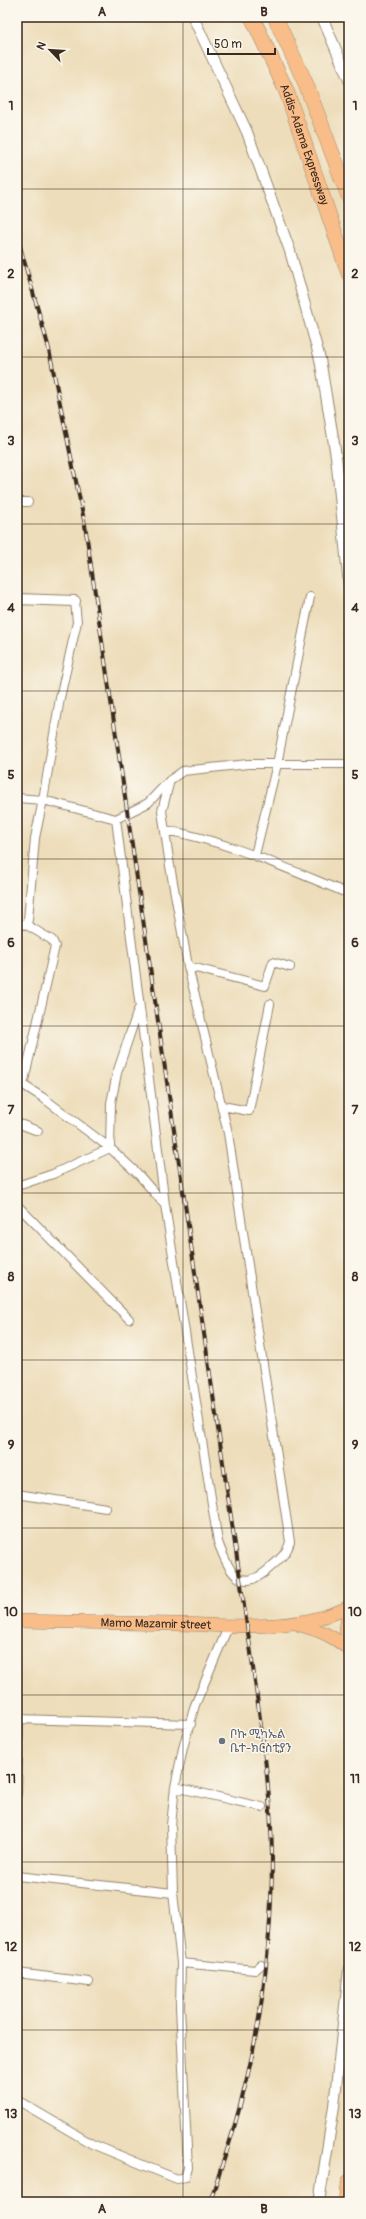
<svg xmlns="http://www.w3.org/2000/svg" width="366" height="2219" font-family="Pangolin,'Noto Sans Ethiopic',sans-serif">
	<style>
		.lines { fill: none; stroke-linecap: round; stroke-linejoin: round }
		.minor-casing { stroke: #94846c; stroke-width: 10 }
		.tertiary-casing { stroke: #94846c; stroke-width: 12 }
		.primary-casing { stroke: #94846c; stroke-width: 14 }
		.motorway-casing { stroke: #94846c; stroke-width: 16 }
		.minor { stroke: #fff; stroke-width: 8 }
		.tertiary { stroke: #fff; stroke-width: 10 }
		.primary { stroke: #f8bd89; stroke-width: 13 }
		.motorway { stroke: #f8bd89; stroke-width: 15 }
		.rail-casing { stroke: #3b2a1e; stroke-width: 4 }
		.rail { stroke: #fbf7ec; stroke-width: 2.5; stroke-dasharray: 8; stroke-linecap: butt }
		.grid { fill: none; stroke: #3b2a1e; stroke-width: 1; stroke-opacity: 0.55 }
		.worship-dot { fill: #6b7280; stroke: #fbf7ec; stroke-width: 1.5 }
		.labels { text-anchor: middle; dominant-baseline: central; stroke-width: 3; stroke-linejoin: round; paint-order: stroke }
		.street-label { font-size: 12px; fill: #3b2a1e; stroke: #fbf7ec }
		.worship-label { font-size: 12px; fill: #5b616d; stroke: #fbf7ec; text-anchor: start }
		.neatline { fill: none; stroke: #3b2a1e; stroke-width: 1.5 }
		.grid-label { font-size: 13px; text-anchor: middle; font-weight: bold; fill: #3b2a1e }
	</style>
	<rect width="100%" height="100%" fill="#fbf7ec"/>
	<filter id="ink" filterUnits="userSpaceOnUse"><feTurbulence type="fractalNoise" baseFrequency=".025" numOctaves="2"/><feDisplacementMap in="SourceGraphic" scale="8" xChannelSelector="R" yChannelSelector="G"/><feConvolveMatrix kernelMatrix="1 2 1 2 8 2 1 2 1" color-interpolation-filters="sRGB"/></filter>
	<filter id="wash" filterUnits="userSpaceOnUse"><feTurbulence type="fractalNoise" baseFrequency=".012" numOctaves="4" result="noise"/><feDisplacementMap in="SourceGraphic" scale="16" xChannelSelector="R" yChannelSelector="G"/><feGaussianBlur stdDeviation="0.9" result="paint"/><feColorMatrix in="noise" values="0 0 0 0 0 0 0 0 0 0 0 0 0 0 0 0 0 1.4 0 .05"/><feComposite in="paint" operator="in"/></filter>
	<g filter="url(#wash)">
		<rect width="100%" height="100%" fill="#edddba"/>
	</g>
	<g filter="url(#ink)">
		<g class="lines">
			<defs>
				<path id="minor" d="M17,502H28
					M17,798L43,800L116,819L148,803L170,780L183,771L248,764H349
					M116,819L165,1205L218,1542C229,1573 241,1596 272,1566C281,1558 287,1553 290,1542L228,1133L188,966L170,866L162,811L170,780
					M165,830C227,841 283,867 342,891
					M255,855L277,764L310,597
					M17,926L25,924L28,920L35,838L43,800L60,698L77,622L75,601
					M188,966L265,986L273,962L290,967
					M17,1081L42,1097L110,1148L138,1174L164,1204
					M19,1084L23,1085L55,946L52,940L25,924
					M222,1106L249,1111L270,1004
					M17,1123L38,1131
					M17,1186L53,1174L110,1148L111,1103L117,1073L138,1010
					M17,1205L129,1319
					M17,1494L106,1508
					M17,1719L191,1724
					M175,1787L262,1807
					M17,1794L19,1720
					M17,1876L173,1893
					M181,1963L255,1970L261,1965
					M17,1973L89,1982
					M17,2100L92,2144L177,2179L185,2177L188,2168L180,2007L181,1963L173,1893L171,1825L175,1787L183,1748L195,1705L229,1625"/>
				<path id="tertiary" d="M193,17L247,132L290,251L320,359L336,456L349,586
					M322,17L349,80
					M17,599L75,601
					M319,2202L334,2106L349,1969"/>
				<g id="primary">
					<path d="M349,1609L346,1628L349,1650"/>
					<path id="s1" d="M17,1621C70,1622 123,1623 175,1624C233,1625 295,1633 349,1607"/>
					<path d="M300,1625C319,1630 333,1636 349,1649"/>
				</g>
				<g id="motorway">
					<path id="s2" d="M252,17L286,90L349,274"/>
					<path d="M275,17L305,82L349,197"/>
					<path d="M347,2202L349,2182"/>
				</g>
			</defs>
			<!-- minor casing -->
			<use href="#minor" class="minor-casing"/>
			<!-- tertiary casing -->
			<use href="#tertiary" class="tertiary-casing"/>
			<!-- primary casing -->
			<use href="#primary" class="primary-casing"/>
			<!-- motorway casing -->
			<use href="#motorway" class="motorway-casing"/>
			<!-- minor -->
			<use href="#minor" class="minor"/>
			<!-- tertiary -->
			<use href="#tertiary" class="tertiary"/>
			<!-- primary -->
			<use href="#primary" class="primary"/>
			<!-- motorway -->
			<use href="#motorway" class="motorway"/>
			<defs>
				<path id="rail" d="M17,236L48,345L85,525L251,1653C260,1720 271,1787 272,1855C272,1945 260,2038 235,2124C228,2150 218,2176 210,2202"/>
			</defs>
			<!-- rail casing -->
			<use href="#rail" class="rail-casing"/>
			<!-- rail -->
			<use href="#rail" class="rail"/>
		</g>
	</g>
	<!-- grid -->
	<path class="grid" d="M183,17V2202M17,189H349M17,357H349M17,524H349M17,691H349M17,859H349M17,1026H349M17,1193H349M17,1360H349M17,1528H349M17,1695H349M17,1862H349M17,2030H349"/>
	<!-- markers -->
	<circle class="worship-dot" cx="222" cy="1741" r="4"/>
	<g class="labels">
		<!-- street labels -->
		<g class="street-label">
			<text stroke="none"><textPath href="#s2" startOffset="138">Addis-Adama Expressway</textPath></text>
			<text stroke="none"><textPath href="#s1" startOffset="139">Mamo Mazamir street</textPath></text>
		</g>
		<!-- worship labels -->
		<g class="worship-label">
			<text x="230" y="1734">ቦኩ ሚካኤል<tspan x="230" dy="14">ቤተ-ክርስቲያን</tspan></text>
		</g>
	</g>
	<!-- margin -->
	<rect width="366" height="2219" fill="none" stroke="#fbf7ec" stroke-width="44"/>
	<!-- north arrow -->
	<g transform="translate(50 50) rotate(295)" stroke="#fbf7ec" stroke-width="3" paint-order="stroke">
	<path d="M0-3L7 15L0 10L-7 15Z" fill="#3b2a1e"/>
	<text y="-6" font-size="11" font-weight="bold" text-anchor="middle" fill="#3b2a1e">N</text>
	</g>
	<!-- scale -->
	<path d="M208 48v6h67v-6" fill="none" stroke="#3b2a1e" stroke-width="2"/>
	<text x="214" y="48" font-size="12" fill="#3b2a1e" stroke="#fbf7ec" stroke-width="3" paint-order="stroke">50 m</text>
	<rect x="22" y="22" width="322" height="2175" class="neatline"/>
	<g class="grid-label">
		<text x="102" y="16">A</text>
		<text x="264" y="16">B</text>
		<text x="11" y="110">1</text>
		<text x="355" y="110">1</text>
		<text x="11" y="278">2</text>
		<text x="355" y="278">2</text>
		<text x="11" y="445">3</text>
		<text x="355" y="445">3</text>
		<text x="11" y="612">4</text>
		<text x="355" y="612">4</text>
		<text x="11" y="779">5</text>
		<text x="355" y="779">5</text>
		<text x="11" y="947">6</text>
		<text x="355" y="947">6</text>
		<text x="11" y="1114">7</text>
		<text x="355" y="1114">7</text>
		<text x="11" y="1281">8</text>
		<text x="355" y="1281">8</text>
		<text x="11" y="1449">9</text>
		<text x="355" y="1449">9</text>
		<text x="11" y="1616">10</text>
		<text x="355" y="1616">10</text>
		<text x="11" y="1783">11</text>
		<text x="355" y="1783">11</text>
		<text x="11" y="1951">12</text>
		<text x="355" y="1951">12</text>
		<text x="11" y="2118">13</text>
		<text x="355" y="2118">13</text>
		<text x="102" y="2213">A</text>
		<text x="264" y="2213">B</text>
	</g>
</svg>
